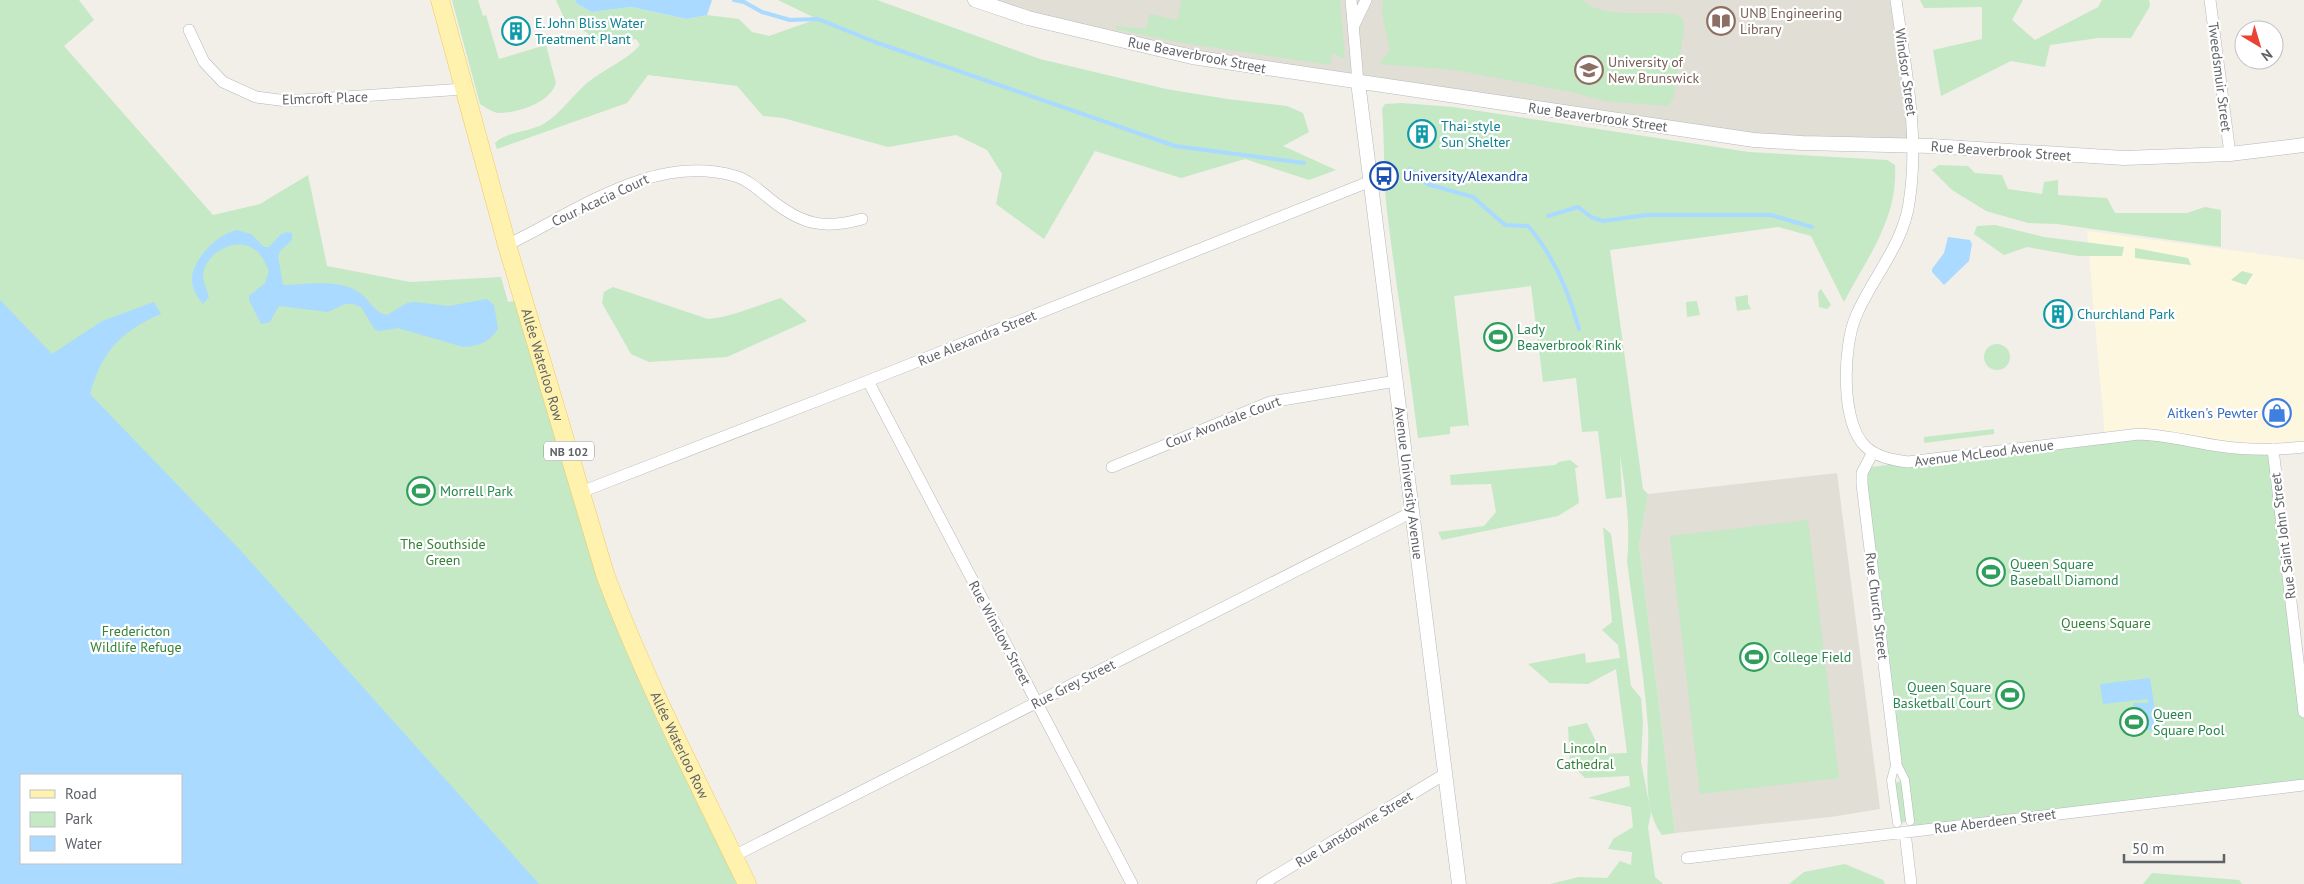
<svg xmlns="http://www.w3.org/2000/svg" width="2304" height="884" font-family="'PT Sans',sans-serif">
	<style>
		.commercial { fill: #fef7e0 }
		.education { fill: #e1ded6 }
		.green { fill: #c5e8c5; fill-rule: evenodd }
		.water { fill: #aadaff; fill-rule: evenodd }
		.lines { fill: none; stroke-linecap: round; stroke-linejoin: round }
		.stream { stroke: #aadaff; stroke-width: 4 }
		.pedestrian-casing { stroke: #b5b8bc; stroke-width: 9 }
		.minor-casing { stroke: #b5b8bc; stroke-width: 12 }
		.tertiary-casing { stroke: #b5b8bc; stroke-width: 15 }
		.primary-casing { stroke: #f2c960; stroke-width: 19 }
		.pedestrian { stroke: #fff; stroke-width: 8 }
		.minor { stroke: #fff; stroke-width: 11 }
		.tertiary { stroke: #fff; stroke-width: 14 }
		.primary { stroke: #fff2af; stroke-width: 18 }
		.labels { text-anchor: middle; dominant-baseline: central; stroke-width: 4.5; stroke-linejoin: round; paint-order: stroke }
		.shield { fill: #fff; stroke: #8f9295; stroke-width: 1 }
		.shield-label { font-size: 12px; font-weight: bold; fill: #5f6368 }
		.education-label { font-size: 14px; fill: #785e54; stroke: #fff; text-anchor: start }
		.culture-label { font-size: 14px; fill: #0d838f; stroke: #fff; text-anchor: start }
		.street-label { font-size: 14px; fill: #5f6368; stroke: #fff }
		.transit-label { font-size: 14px; fill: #164399; stroke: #fff; text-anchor: start }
		.leisure-label { font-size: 14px; fill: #27864d; stroke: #fff; text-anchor: start }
		.shop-label { font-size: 14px; fill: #366cbe; stroke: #fff; text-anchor: end }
		.park-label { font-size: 14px; fill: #348238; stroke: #fff }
	</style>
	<rect width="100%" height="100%" fill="#f1efe8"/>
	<!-- commercial -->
	<path class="commercial" d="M2087,231L2304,260V447L2105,437Z"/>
	<!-- education -->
	<path class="education" d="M975,0H1896L1912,145L1802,143L1192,57Z
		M1837,473L1880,809L1831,817L1675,833L1639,545L1648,494Z"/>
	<!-- green -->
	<path class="green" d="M0,0H79L94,20L64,46L213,215L260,204L308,175L327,266L410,282L501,277L508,302L523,300L605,574L747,884H0ZM21,775H181V863H21Z
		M452,0H478L483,16L486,15L499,59L546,45L556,83C550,103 518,113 498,113C492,112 485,107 480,104Z
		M556,0H575L577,4L592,12L631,7L687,19L707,15L739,19L752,32L769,36L817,19L778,0H877L1040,59L1166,89L1227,99L1287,106L1303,113L1309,132L1283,146L1336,170L1309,180L1245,159L1181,178L1095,151L1044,239L996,204L1002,174L987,150L956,135L888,147L783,118L763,116L737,86L648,75L627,103L497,149L495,143C510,130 529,133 545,123C562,112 572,96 587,83C604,69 626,61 640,45L636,39L582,46L588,33L566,23Z
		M1182,0H1340L1345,59L1332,53L1330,65L1177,42L1115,29L1116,26L1146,29L1150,14L1177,20Z
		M1383,0H1583C1600,19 1651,11 1676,14L1683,19L1684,28L1674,96L1669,106L1605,101L1571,92L1455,70L1380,64L1390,50L1382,14Z
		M1920,0H2023L2012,20L2035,40L2098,7L2102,0H2149L2150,6L2131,38H2098L2050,45L2045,67L2011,61L1941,96L1933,50L1982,39V7L1924,8Z
		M1402,103L1453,107L1749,152L1887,160L1895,165C1898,219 1868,256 1844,302L1811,236L1778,227L1610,250L1643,489L1648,494L1639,545L1675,833L1662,835C1640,806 1650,761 1648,727C1644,672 1634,616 1627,561C1631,525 1625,489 1620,454L1622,497L1606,499L1598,431L1582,432L1576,378L1543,382L1531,286L1454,296L1469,427L1467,425L1450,427V434L1418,438C1409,362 1396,287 1387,211C1383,177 1385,143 1382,109L1385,104Z
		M1939,165L1968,166L1975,173L2002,175L2008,189L2042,194L2044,182L2058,180V195L2107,198L2115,213H2187L2205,207L2221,210V247L2057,224L2028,223L1986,211L1952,190L1932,170Z
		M1995,225L2044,237L2124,247L2122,256H2078L2027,247L2004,255L1974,234L1977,226Z
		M2135,248L2188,258L2191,265L2135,258Z
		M2242,271L2253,274L2246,285L2231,280Z
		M613,287L708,319C729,318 759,305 781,298L807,321L727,357L649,362L631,354L602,303L604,292Z
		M1821,289L1831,305L1827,309L1819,307L1818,292Z
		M1748,295V303L1751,309L1737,311L1735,297Z
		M1697,301L1700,315L1687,317L1686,302Z
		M1984 357a13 13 0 1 1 26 0a13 13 0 1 1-26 0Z
		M1994,429V434L1924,443V437Z
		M2138,434L2273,449L2304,712V785L1918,830L1910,821L1905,780L1896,762L1864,468Z
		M1570,460L1579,467L1575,468L1579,503L1558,516L1442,540L1438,532L1484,526L1496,512L1491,484L1451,485L1450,475L1555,465L1559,462Z
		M1808,520L1839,778L1700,794L1670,536Z
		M1603,527L1611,534L1631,686L1641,698L1643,722L1641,762L1651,813L1648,827L1655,877L1663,884H1550L1579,877L1607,878L1620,861L1631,865L1632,852L1608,849L1613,839L1633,827L1631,807L1588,798L1630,786L1629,776L1585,778L1570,763L1568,727L1587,723L1602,754L1627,753L1616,669L1588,684L1550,683L1528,664L1585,653L1586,663L1620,658L1618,645L1602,630L1612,622Z
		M1901,781L1907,821L1901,823L1894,783Z
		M1845,864L1883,880L1885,884H1789L1804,872Z
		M2152,873L2239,880L2242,884H2143Z"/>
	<!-- water -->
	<path class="water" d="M575,0H712L707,15L687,19L631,7L592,12L577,4Z
		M237,230L251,234L264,247H269L281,234L287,232L292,233V240L281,250L278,256L283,285C307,285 339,278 360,293C371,301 373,312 387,315L407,303L414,302L449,306L487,299L494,305L498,328C490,343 478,346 463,347L398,328L380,331L375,330L361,307L353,304H345L328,312L279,306L270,322L261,324L249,300V296L265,283L269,271C265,263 262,254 254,249C235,236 205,253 203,275C203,282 207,290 209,297L203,304C197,297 192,289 192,279C192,259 219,233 237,230Z
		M1948,237L1970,240L1972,244L1969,261L1944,285L1932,272V269L1944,253Z
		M0,300L52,354L102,321L154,302L161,314C121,331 102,351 90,394L242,552L539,884H0ZM21,775H181V863H21Z
		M2150,678L2158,731L2124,727L2134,703H2148V699L2103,704L2100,684Z"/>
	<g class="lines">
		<!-- stream -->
		<path class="stream" d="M734,0L744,2L762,12L790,20L818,19L875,42L1175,146L1304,163
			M1410,169L1427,184L1473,197L1505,225L1528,226C1554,256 1569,292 1579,329
			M1548,216L1578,207L1591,217L1603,221L1646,215H1771L1812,227"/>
		<defs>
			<path id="pedestrian" d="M1896,762L1891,780L1897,823
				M1896,762L1905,780L1910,821"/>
			<path id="minor" d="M1351,0L1358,82
				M1896,0C1905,67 1920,135 1909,203C1903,245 1872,278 1856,316C1843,346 1840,423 1866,447C1877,457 1892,460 1908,462L2139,434C2166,435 2192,442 2219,446C2246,450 2277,450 2304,447
				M2210,0L2230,154
				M1354,25L1366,0
				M189,30L204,62L223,82L256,97L287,101L464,89
				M507,245C578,211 653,153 735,176C747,179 760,191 770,199C801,224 823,230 862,219
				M868,381L1132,884
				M2273,449L2304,712
				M1873,452L1862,473V484L1896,762
				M1112,467L1270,402L1396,381
				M581,492L868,381L1371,181
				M1905,832L1911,884
				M734,856L1412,512
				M1687,858L2304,785
				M1262,884L1445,774"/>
			<path id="tertiary" d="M975,0L1028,18L1192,57L1754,140L1802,143L1931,146L2124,158L2230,154L2304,145
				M1358,82L1459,884"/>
			<g id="primary">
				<path id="s1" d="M440,0L507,245L605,574C645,681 698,782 747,884"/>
			</g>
		</defs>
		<!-- pedestrian casing -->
		<use href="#pedestrian" class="pedestrian-casing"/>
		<!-- minor casing -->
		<use href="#minor" class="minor-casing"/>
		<!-- tertiary casing -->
		<use href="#tertiary" class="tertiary-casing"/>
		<!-- primary casing -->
		<use href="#primary" class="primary-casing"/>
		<!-- pedestrian -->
		<use href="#pedestrian" class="pedestrian"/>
		<!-- minor -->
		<use href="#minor" class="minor"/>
		<!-- tertiary -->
		<use href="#tertiary" class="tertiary"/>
		<!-- primary -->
		<use href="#primary" class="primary"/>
	</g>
	<!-- icons -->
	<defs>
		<symbol id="library-ring" viewBox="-11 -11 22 22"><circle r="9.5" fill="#fff" stroke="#8d6e63" stroke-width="1.5"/><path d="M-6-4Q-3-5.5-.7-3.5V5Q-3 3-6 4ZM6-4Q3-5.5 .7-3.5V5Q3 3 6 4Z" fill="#8d6e63"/></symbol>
		<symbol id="building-ring" viewBox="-11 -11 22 22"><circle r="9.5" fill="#fff" stroke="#0f9aa8" stroke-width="1.5"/><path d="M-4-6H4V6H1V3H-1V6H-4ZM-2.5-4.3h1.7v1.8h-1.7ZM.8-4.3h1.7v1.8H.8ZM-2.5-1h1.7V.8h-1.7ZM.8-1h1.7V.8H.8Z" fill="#0f9aa8"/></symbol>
		<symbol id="university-ring" viewBox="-11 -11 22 22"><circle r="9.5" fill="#fff" stroke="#8d6e63" stroke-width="1.5"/><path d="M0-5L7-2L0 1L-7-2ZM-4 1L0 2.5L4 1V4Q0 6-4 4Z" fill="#8d6e63"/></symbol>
		<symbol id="bus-ring" viewBox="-11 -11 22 22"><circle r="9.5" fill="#fff" stroke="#1a4fb4" stroke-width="1.5"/><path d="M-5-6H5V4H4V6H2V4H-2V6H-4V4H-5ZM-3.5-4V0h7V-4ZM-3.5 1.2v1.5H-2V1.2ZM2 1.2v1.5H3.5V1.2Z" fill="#1a4fb4"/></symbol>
		<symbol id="stadium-ring" viewBox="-11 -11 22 22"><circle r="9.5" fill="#fff" stroke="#2e9e5b" stroke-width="1.5"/><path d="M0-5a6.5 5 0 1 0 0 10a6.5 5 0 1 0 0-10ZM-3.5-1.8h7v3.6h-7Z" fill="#2e9e5b"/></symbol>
		<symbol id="shop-ring" viewBox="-11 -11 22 22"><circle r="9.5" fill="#fff" stroke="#3f7fe0" stroke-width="1.5"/><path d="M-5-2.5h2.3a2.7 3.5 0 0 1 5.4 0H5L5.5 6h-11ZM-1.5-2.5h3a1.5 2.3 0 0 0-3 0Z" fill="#3f7fe0"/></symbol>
	</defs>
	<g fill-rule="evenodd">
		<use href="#library-ring" x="1705" y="5" width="32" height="32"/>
		<use href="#building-ring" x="500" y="15" width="32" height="32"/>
		<use href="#university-ring" x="1573" y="54" width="32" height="32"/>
		<use href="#building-ring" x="1406" y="118" width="32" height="32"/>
		<use href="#bus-ring" x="1368" y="160" width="32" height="32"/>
		<use href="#building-ring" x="2042" y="298" width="32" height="32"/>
		<use href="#stadium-ring" x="1482" y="321" width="32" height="32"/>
		<use href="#shop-ring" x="2261" y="397" width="32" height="32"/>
		<use href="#stadium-ring" x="405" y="475" width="32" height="32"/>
		<use href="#stadium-ring" x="1975" y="556" width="32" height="32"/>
		<use href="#stadium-ring" x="1738" y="641" width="32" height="32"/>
		<use href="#stadium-ring" x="1994" y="679" width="32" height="32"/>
		<use href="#stadium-ring" x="2118" y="706" width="32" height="32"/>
	</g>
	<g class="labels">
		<!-- shield labels -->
		<rect class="shield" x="544" y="441.5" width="50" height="19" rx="4"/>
		<g class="shield-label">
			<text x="569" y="451">NB 102</text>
		</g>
		<!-- education labels -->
		<g class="education-label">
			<text x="1740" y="13">UNB Engineering<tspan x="1740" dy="16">Library</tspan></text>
			<text x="1608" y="62">University of<tspan x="1608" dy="16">New Brunswick</tspan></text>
		</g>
		<!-- culture labels -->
		<g class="culture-label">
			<text x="535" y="23">E. John Bliss Water<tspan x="535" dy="16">Treatment Plant</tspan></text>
			<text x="1441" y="126">Thai-style<tspan x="1441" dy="16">Sun Shelter</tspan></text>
			<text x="2077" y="314">Churchland Park</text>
		</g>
		<!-- street labels -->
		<g class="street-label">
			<text transform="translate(1197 55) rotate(11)">Rue Beaverbrook Street</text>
			<text transform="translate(1906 72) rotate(82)">Windsor Street</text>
			<text transform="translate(2220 77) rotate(83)">Tweedsmuir Street</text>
			<text transform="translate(325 98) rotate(-2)">Elmcroft Place</text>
			<text transform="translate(1598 117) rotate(8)">Rue Beaverbrook Street</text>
			<text transform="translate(2001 151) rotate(4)">Rue Beaverbrook Street</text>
			<text transform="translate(600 200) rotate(-25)">Cour Acacia Court</text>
			<text transform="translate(977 338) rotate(-22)">Rue Alexandra Street</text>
			<text stroke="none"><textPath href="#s1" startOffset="379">Allée Waterloo Row</textPath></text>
			<text transform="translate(1223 422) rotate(-21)">Cour Avondale Court</text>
			<text transform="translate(1984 453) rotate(-7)">Avenue McLeod Avenue</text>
			<text transform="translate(1409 483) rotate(83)">Avenue University Avenue</text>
			<text transform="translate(2283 536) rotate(-97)">Rue Saint John Street</text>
			<text transform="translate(1877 606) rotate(83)">Rue Church Street</text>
			<text transform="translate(1000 633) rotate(62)">Rue Winslow Street</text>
			<text transform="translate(1073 684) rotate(-27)">Rue Grey Street</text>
			<text stroke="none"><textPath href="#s1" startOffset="784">Allée Waterloo Row</textPath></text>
			<text transform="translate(1995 821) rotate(-7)">Rue Aberdeen Street</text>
			<text transform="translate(1354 829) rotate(-31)">Rue Lansdowne Street</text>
		</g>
		<!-- transit labels -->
		<g class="transit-label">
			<text x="1403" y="176">University/Alexandra</text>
		</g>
		<!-- leisure labels -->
		<g class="leisure-label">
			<text x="1517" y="329">Lady<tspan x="1517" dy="16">Beaverbrook Rink</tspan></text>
			<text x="440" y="491">Morrell Park</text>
			<text x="2010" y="564">Queen Square<tspan x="2010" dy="16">Baseball Diamond</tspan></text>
			<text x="1773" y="657">College Field</text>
			<text x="1991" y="687" text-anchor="end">Queen Square<tspan x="1991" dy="16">Basketball Court</tspan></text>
			<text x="2153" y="714">Queen<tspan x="2153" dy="16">Square Pool</tspan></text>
		</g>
		<!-- shop labels -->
		<g class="shop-label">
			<text x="2258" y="413">Aitken's Pewter</text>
		</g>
		<!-- park labels -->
		<g class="park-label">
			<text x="443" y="544">The Southside<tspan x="443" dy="16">Green</tspan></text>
			<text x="2106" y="623">Queens Square</text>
			<text x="136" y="631">Fredericton<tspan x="136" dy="16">Wildlife Refuge</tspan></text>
			<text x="1585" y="748">Lincoln<tspan x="1585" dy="16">Cathedral</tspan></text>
		</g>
	</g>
	<!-- legend -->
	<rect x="20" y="774" width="162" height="90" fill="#ffffff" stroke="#bfc1c3"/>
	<rect x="30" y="790" width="25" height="8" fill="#fff2af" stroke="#bfc1c3"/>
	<text x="65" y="799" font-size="15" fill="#5f6368">Road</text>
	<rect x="30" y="812" width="25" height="15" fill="#c5e8c5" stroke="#bfc1c3"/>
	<text x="65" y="824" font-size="15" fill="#5f6368">Park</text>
	<rect x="30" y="836" width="25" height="15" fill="#aadaff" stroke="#bfc1c3"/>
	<text x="65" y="849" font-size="15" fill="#5f6368">Water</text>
	<!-- north arrow -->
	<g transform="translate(2259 45) rotate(142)"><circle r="24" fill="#ffffff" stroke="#bfc1c3"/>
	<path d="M0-4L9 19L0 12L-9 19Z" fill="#ea4335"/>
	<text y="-8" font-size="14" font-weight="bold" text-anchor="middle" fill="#5f6368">N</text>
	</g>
	<!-- scale -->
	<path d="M2124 854v8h100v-8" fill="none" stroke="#5f6368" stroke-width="2.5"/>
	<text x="2132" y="854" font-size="15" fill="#5f6368" stroke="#ffffff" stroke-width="4" paint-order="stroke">50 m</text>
</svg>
